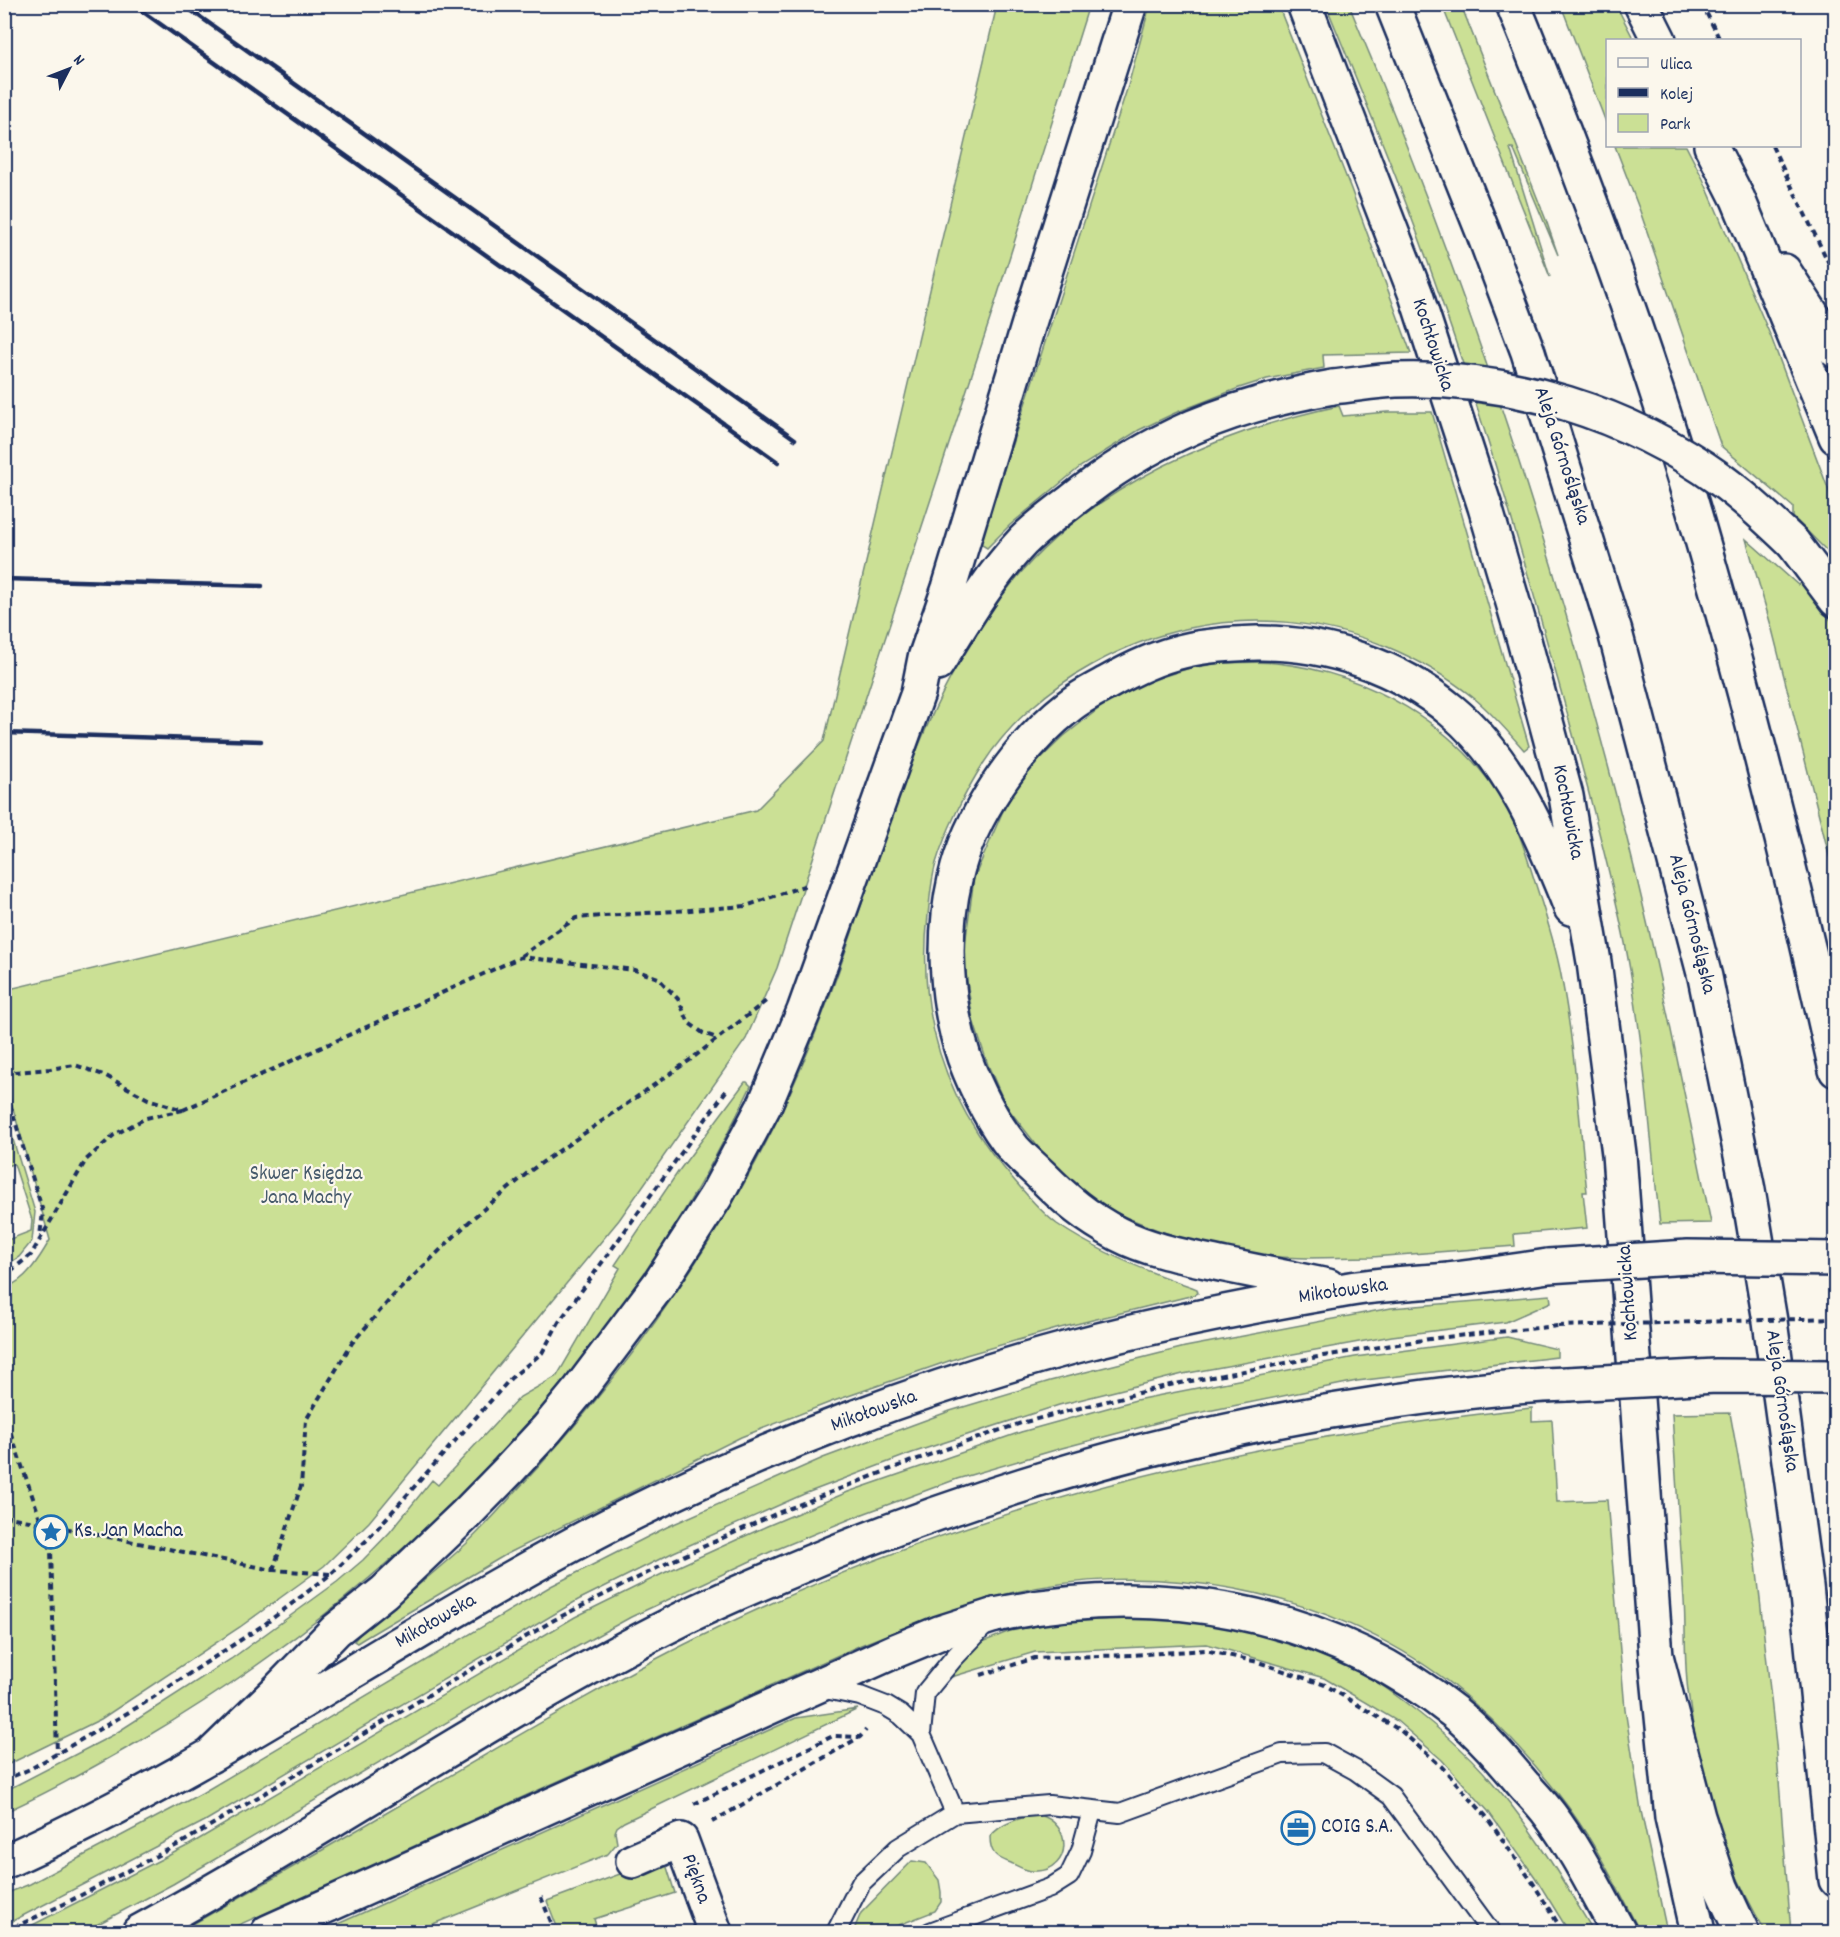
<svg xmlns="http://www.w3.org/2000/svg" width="1840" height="1937" font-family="Dekko,sans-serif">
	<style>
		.green { fill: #cbe095; stroke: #73887a; stroke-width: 1.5 }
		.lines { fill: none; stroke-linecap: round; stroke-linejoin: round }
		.lane-casing { stroke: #1b2f5e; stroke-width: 22 }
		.street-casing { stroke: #1b2f5e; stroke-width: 38 }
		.secondary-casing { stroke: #1b2f5e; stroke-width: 38 }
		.highway-casing { stroke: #1b2f5e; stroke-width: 38 }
		.path { stroke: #1b2f5e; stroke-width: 4; stroke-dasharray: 6 4.5; stroke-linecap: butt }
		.lane { stroke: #fbf7ec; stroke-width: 18 }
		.street { stroke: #fbf7ec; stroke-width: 33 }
		.secondary { stroke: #fbf7ec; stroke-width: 33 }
		.highway { stroke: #fbf7ec; stroke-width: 33 }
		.rail { stroke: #1b2f5e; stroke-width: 4.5 }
		.secondary-bridge-casing { stroke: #1b2f5e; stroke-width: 38; stroke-linecap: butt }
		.path-bridge { stroke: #1b2f5e; stroke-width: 4; stroke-dasharray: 6 4.5; stroke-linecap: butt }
		.secondary-bridge { stroke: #fbf7ec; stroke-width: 33 }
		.labels { text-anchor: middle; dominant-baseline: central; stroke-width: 4.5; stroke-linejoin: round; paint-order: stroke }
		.street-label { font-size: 21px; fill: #1b2f5e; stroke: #fbf7ec }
		.park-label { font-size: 21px; fill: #475b6c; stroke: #fbf7ec }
		.poi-label { font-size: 21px; fill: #1b2f5e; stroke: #fbf7ec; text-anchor: start }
	</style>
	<rect width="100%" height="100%" fill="#fbf7ec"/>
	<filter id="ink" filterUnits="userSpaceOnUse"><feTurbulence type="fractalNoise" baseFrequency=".0167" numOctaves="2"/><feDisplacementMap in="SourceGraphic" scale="12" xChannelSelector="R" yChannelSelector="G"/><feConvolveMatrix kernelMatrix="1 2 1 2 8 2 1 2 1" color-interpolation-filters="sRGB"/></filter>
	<g filter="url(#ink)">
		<!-- green -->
		<path class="green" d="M997,5H1089L991,316L777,968L746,1039L619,1220L369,1522L324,1566L240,1627L101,1719L5,1766V1288C26,1281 39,1259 50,1240L5,1080V990L756,810L824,741Z
			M1150,5H1278L1351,189L1411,353L1323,355L1324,368L1267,379L1239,388L1175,413L1139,430L1080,467L1010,525L987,548L982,545L981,540L1128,86Z
			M1326,5H1349C1455,254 1541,511 1610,773C1650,922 1680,1072 1711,1223L1660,1224C1649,1127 1643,1028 1623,933C1602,837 1576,743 1549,649C1517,534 1483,420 1444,308C1409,205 1367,105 1326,5Z
			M1442,5H1461L1546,220L1558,255L1513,148H1510L1550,277Z
			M1561,5H1616L1634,40H1608L1607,125Z
			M1615,146H1686L1703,179L1771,337L1835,507V559L1793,517V507L1721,446L1640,211Z
			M1339,406L1343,416L1387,412H1432L1529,746L1524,750C1509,733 1493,714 1475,699C1364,610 1216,595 1092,665C1050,688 1009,723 983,764C966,790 945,833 936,863C931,880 930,898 928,915C917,1012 943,1098 1008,1173C1023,1190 1038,1210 1057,1224C1098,1252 1145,1271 1192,1287L1197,1289L1198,1293L1194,1295L1060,1328L966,1355L831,1402L741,1437L507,1554L365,1638L357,1643L354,1641L360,1634C395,1604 432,1575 466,1544C484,1527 501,1508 517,1490C604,1398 679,1296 742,1187C781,1119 813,1044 839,970C886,838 922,693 1013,582C1093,485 1219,431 1339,406Z
			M1746,539L1798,585L1802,581L1835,626V879L1772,629Z
			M1221,663C1239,663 1258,661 1276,663C1368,673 1456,724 1504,803C1518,826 1526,854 1534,879C1544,910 1555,942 1561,975C1575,1046 1579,1120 1587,1192H1583L1587,1228L1514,1234L1515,1246L1372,1257L1307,1258L1275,1257L1200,1243L1160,1231L1118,1214L1099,1203L1058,1169L1038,1147L1010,1111L1002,1097L988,1065L973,1020L966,974L965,945L974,878L1002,813L1015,790L1033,766L1064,736L1106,703L1148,681L1190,668Z
			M745,1082H747L751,1086C622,1360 401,1587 141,1740C96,1766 52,1791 5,1812V1791L113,1735L231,1659L337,1582L363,1560L390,1532L432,1480L438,1485L520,1397L557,1376L620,1268L615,1265L678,1172Z
			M5,1113L35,1212L32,1241L19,1257L5,1266V1241L31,1231L32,1220L14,1164L5,1166Z
			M1550,1295L1551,1302L1506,1322L1392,1336L1183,1374L1059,1405L912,1453L804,1494L674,1552L578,1600L205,1821L5,1925V1894L30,1884L202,1793L551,1586L667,1527L823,1458L950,1411L1050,1381L1185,1347L1391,1308Z
			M1507,1337L1557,1349V1357L1357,1381L1183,1416L1062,1448L957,1479L860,1515L770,1552L631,1617L542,1666L173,1884L83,1932H19L189,1845L575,1617L664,1573L767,1526L848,1492L1021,1432L1136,1400L1355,1357Z
			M1532,1408V1421L1552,1420L1557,1502L1607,1500L1625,1709L1641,1811L1667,1932H1640C1616,1886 1592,1836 1559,1795C1527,1754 1492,1716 1451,1684C1327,1588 1150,1556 999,1596C952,1609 906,1627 861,1645L223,1932H179C260,1886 341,1840 422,1792C519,1735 616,1677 718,1628C973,1505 1251,1438 1532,1408Z
			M1730,1413L1754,1545L1776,1744L1791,1932H1766C1722,1860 1698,1775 1688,1691C1684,1661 1686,1630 1684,1600C1680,1538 1676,1476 1672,1414Z
			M1142,1617C1199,1620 1259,1626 1312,1647C1338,1657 1364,1673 1387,1689C1425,1716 1462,1746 1492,1782C1532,1827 1563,1881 1594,1932H1569L1535,1877L1488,1811L1442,1760L1397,1721L1324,1678L1207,1644L1035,1652L948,1678L975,1645L1010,1631L1053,1623Z
			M858,1709L624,1822L617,1827L615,1832L617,1843L608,1854L413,1932H320L796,1718Z
			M1039,1815C1073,1823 1072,1870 1037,1871C1028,1872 1019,1867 1011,1863C996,1858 990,1853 990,1837C999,1824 1023,1816 1039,1815Z
			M655,1861L666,1864L675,1893L594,1919L598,1932H559L547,1901Z
			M912,1861L926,1863L939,1880L941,1892V1902L935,1911L881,1932H860L855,1927L861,1913Z"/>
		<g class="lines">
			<defs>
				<path id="lane" d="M820,1688L860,1696L886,1706L901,1715L921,1734L955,1813L898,1848L861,1883L836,1932
					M921,1734L925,1693L953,1659L986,1624
					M955,1813L1049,1805L1120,1813L1282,1754L1324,1753L1355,1770L1391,1796L1491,1932
					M930,1932L1050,1888L1069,1876L1081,1851L1092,1811"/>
				<path id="street" d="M633,1861L681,1840L715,1932"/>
				<path id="secondary" d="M1304,4L1416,295L1485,507L1524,640L1566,796L1594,962L1619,1154L1656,1656L1698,1817L1721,1887L1742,1932
					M1641,4L1659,40
					M1711,146L1738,199L1836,437
					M1784,271L1836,351
					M1793,543L1836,600
					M937,664C963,622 989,577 1023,541C1037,527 1053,515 1069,503C1150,437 1230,405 1333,387
					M1328,1286C1294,1279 1260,1272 1225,1265C1188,1257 1151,1251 1118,1234C1086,1217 1066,1200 1041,1175C1032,1166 1022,1158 1014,1149C992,1122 976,1089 964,1057C945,1001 942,936 955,879C969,816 1019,745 1069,706C1080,697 1094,690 1107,683C1130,670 1157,657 1183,651C1207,645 1232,644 1257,643C1327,642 1398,666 1452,711C1511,760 1543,838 1571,908
					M210,1756L278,1690L336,1630L384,1592L464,1516L508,1471L547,1429L580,1389L660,1283L716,1196L765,1104L804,1011L918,693L925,658L949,588L1030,320L1130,4
					M4,1862C222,1765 416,1622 629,1515C768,1446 926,1386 1076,1346C1163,1323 1251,1306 1339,1291C1375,1284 1412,1283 1448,1280C1481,1276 1515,1271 1548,1266
					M139,1932C321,1834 492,1714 678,1621C729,1595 782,1574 835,1552C1010,1482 1194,1430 1382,1403C1443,1394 1505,1386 1567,1384
					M268,1932L895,1651L939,1633L995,1615"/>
				<path id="highway" d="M1392,4L1483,232L1528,352L1615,632L1705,977L1748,1190L1770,1321L1806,1586L1836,1880
					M1513,4C1585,180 1651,360 1703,543C1753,717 1797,893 1836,1070
					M995,1615C1157,1581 1323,1608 1454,1712C1480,1733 1502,1759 1523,1784C1532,1794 1542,1804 1550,1815C1577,1851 1597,1893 1619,1932
					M1656,1656L1672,1817L1698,1932"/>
			</defs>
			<!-- lane casing -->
			<use href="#lane" class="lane-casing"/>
			<!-- street casing -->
			<use href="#street" class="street-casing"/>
			<!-- secondary casing -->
			<use href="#secondary" class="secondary-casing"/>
			<!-- highway casing -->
			<use href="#highway" class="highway-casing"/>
			<!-- path -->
			<path class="path" d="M1702,4L1720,40
				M1772,146L1834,274
				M521,956L576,918L746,906L809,884
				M4,1073L50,1069L75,1065L106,1076L148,1099L183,1110L146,1118L114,1135L86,1160L31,1255L4,1276
				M4,1085L43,1212L40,1236
				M183,1110L521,957L635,970L658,978L678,999L689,1023L703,1033L717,1038
				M4,1414L51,1550L57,1754
				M4,1516L273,1570L331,1574
				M273,1570L301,1486L306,1420L352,1343L393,1296L473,1218L530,1171L690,1060L766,1001
				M981,1675L1035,1658L1132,1655L1205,1650L1258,1662L1325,1685L1401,1731L1441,1766L1485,1815L1533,1883L1563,1932
				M4,1780L30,1769L143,1704L265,1624L331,1574L367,1540L511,1378L542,1353L559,1322L726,1091
				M694,1804L833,1736L860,1737L866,1730
				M712,1822L860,1737
				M541,1897L555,1932
				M4,1932L64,1904L183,1842L554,1620L663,1565L780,1512L909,1462L1021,1423L1170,1385L1323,1356L1436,1338L1558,1326"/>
			<!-- lane -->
			<use href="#lane" class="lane"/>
			<!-- street -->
			<use href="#street" class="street"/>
			<!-- secondary -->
			<use href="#secondary" class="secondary"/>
			<!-- highway -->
			<use href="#highway" class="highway"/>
			<!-- rail -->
			<path class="rail" d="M132,4L778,462
				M182,4L795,439
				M4,579L262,586
				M4,733L261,741"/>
			<defs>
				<path id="secondary-bridge" d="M1333,387C1354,385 1375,381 1396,380C1511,376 1628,413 1721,480C1747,499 1770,521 1793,543
					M1548,1266L1688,1257L1836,1259
					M1567,1384L1716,1376L1836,1377"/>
			</defs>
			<!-- secondary-bridge casing -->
			<use href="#secondary-bridge" class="secondary-bridge-casing"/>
			<!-- path-bridge -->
			<path class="path-bridge" d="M1558,1326L1836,1318"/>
			<!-- secondary-bridge -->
			<use href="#secondary-bridge" class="secondary-bridge"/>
		</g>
	</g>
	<!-- icons -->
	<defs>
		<symbol id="sight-ring" viewBox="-11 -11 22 22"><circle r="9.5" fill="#fbf7ec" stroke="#1f6fb2" stroke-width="1.5"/><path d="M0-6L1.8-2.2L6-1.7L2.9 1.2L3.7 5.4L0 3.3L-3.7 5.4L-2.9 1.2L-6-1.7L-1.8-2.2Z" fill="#1f6fb2"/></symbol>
		<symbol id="office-ring" viewBox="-11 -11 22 22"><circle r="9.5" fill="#fbf7ec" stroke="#1f6fb2" stroke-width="1.5"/><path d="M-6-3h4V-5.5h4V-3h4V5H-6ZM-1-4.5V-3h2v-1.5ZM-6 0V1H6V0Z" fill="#1f6fb2"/></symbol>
	</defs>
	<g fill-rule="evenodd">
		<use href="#sight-ring" x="32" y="1513" width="38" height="38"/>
		<use href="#office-ring" x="1279" y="1809" width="38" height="38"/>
	</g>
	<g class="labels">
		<!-- street labels -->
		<g class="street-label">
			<text transform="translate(1432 345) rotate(72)">Kochłowicka</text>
			<text transform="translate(1561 456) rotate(72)">Aleja Górnośląska</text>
			<text transform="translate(1567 812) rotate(79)">Kochłowicka</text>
			<text transform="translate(1691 924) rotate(76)">Aleja Górnośląska</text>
			<text transform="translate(1343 1292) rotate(-8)">Mikołowska</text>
			<text transform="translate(1629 1293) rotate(-94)">Kochłowicka</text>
			<text transform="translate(1781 1401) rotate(82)">Aleja Górnośląska</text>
			<text transform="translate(874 1412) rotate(-20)">Mikołowska</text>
			<text transform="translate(436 1622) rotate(-30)">Mikołowska</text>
			<text transform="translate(695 1879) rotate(70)">Piękna</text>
		</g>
		<!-- park labels -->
		<g class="park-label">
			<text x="306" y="1175">Skwer Księdza<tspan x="306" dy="24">Jana Machy</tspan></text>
		</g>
		<!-- poi labels -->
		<g class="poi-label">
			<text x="74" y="1532">Ks. Jan Macha</text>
			<text x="1321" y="1828">COIG S.A.</text>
		</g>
	</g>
	<!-- margin -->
	<rect width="1840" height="1937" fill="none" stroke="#fbf7ec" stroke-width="24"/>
	<rect x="12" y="12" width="1816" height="1913" fill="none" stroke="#1b2f5e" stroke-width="2" filter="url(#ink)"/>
	<!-- legend -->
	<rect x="1606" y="39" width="195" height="108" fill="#fbf7ec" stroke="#a1a7b3" stroke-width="1.5"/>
	<rect x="1618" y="58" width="30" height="9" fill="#fbf7ec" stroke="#a1a7b3" stroke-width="1.5"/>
	<text x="1660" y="69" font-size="18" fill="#1b2f5e">Ulica</text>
	<rect x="1618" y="88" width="30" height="9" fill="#1b2f5e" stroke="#a1a7b3" stroke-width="1.5"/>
	<text x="1660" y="99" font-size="18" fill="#1b2f5e">Kolej</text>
	<rect x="1618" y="114" width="30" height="18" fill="#cbe095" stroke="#a1a7b3" stroke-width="1.5"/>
	<text x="1660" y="129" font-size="18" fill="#1b2f5e">Park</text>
	<!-- north arrow -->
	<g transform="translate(69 69) rotate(48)" stroke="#fbf7ec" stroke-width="4.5" paint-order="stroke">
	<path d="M0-4.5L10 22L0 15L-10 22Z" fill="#1b2f5e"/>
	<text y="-9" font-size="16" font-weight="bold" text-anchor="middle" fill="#1b2f5e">N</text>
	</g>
</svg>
